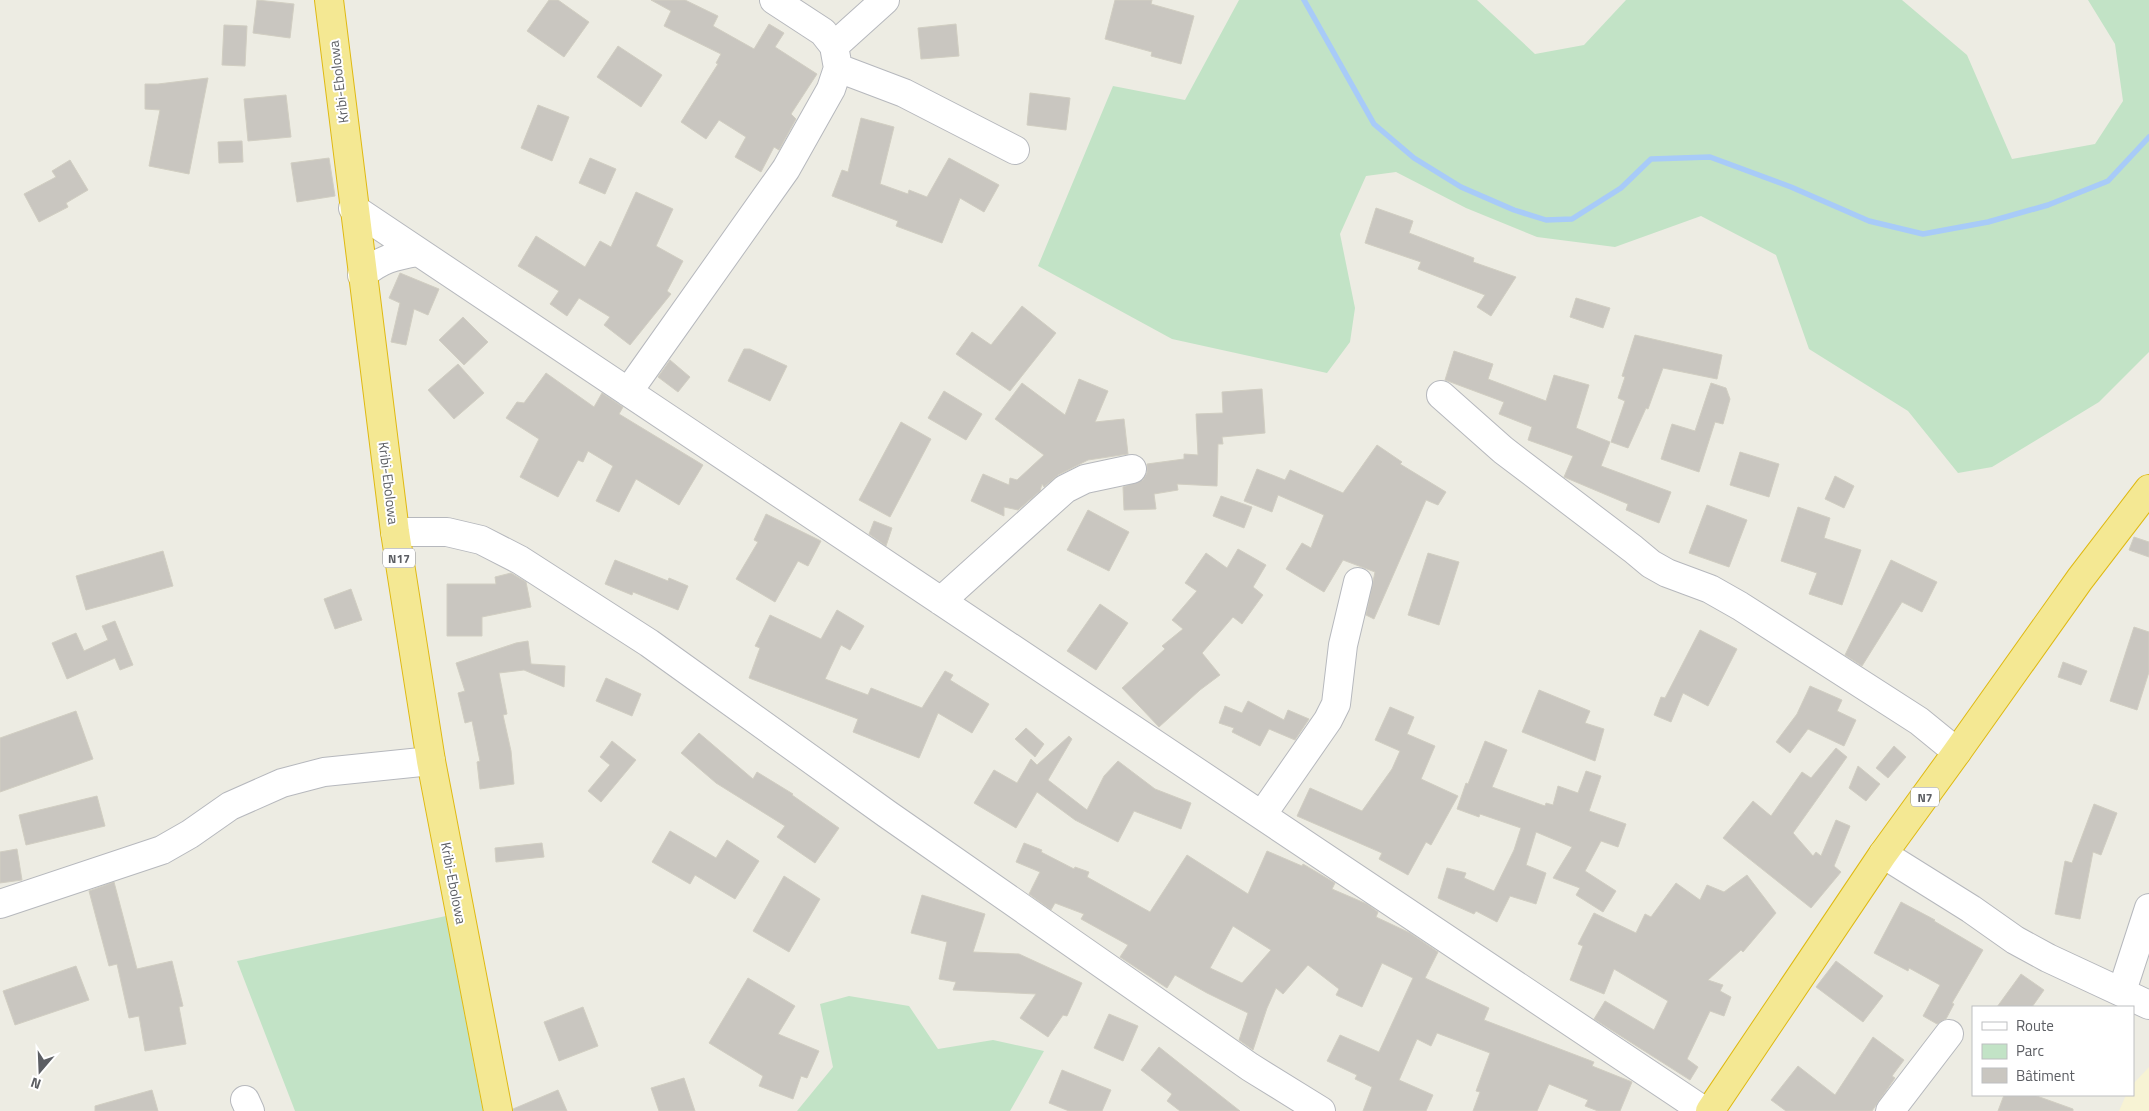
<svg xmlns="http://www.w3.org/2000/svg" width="2149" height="1111" font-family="'Titillium Web',sans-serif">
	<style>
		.green { fill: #c2e3c6 }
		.sand { fill: #f7f3d4 }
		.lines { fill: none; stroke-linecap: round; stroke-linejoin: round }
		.stream { stroke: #a8cbf8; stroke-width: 5.5 }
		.building { fill: #c9c6c0; stroke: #d1cec2; fill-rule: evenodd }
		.minor-casing { stroke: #b6b8bd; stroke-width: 30 }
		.highway-casing { stroke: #dfb912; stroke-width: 30 }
		.minor { stroke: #fff; stroke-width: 28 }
		.highway { stroke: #f4e893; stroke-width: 28 }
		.labels { text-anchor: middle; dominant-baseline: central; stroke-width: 4; stroke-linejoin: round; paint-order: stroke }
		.shield { fill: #fff; stroke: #8d8e92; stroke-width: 1 }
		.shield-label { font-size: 12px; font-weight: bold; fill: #5c5e63 }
		.street-label { font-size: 14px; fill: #5c5e63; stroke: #fff }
	</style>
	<rect width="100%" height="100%" fill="#edece3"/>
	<!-- green -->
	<path class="green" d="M1239,0H1477L1535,54L1584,45L1626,0H1902L1967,55L2012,159L2095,144L2123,101L2115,44L2088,0H2149V352L2099,402L1992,467L1958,473L1908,411L1809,349L1776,255L1701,216L1615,247L1537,237L1466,208L1396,172L1366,176L1340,234L1355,308L1350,342L1327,373L1172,339L1038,266L1113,86L1185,100Z
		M446,916L483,1111H295L237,961Z
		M849,996L909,1006L938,1049L993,1040L1044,1051L1010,1111H797L833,1067L820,1004Z"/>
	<!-- sand -->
	<path class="sand" d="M2149,1067V1111H2119L2126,1095H2133V1084Z"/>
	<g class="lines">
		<!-- stream -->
		<path class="stream" d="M1304,0L1374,124L1414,158L1461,187L1514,210L1546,220L1572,219L1621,188L1651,159L1710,157L1791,187L1869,221L1923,234L1988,222L2048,205L2108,181L2149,137"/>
	</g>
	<!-- building -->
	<path class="building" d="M257,0L294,4L290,38L253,33Z
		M549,0H558L589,22L564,57L527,31Z
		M651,0H685L718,16L713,26L754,49L769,24L784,33L775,47L817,74L791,114L796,119L779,150L774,147L761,172L735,157L746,137L719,120L706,139L681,122L718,64L716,63L721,54L664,26L671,11Z
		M1115,0H1152L1151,4L1194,16L1181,64L1151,56L1152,52L1105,39Z
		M956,24L959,56L921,59L918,28Z
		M224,25L247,26L245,66L222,65Z
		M618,46L662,75L641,107L597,77Z
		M208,78L189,174L149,166L160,110L145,109V84H158Z
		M1030,93L1070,98L1066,130L1027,125Z
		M286,95L291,137L248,141L244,99Z
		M538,105L569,117L552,161L521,148Z
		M861,118L894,127L880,184L908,194L909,190L927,197L949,158L999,185L984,212L960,198L942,243L896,226L898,221L832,196L842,170L848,172Z
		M242,141L243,162L219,163L218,142Z
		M329,158L335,196L297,202L291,163Z
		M590,158L616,169L605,194L579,183Z
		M70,160L88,190L66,203L68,207L39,222L24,194L56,177L52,171Z
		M636,192L673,209L656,246L683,261L667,291L671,294L630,345L604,325L610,317L579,298L567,316L550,304L559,291L518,266L536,236L585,267L600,241L611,247Z
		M1376,208L1413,221L1409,233L1474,258L1473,262L1516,277L1491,316L1477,307L1485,295L1418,269L1421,262L1365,243Z
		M400,273L439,289L428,315L414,309L406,345L391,342L400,303L389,298Z
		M1576,298L1610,308L1603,328L1570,317Z
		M1022,306L1056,333L1010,391L956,354L972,332L991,345Z
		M463,317L488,342L464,365L439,340Z
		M1635,335L1722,355L1717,379L1663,368L1648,409L1646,408L1628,448L1611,442L1625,401L1618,398L1625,377L1622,376Z
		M744,349H750L787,366L770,401L728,381Z
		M1454,351L1493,364L1488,379L1546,401L1554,375L1589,385L1576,428L1610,442L1601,466L1671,492L1659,523L1626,510L1628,504L1564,477L1573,456L1528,440L1532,427L1499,414L1504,402L1445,380Z
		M670,360L690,377L678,392L658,377Z
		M458,364L484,393L454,419L428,390Z
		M546,373L594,407L602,393L623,407L619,414L703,465L679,505L636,479L619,512L596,501L613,466L588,451L583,462L578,460L558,497L520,477L539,439L506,418L517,402L524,403Z
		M1079,379L1108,391L1095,422L1124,419L1128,454L1088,460L1058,475L1044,487L1042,484L1040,491L1018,510L1004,507V516L971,501L983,474L1009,485L1010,478L1017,480L1044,455L995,419L1022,383L1065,415Z
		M1711,383L1726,388L1730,399L1723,424L1715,422L1699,472L1661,459L1672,424L1695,431Z
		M1262,389L1265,433L1222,437L1223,444H1218L1217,486L1177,484L1178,490L1154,494L1156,509L1124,510L1123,487L1143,480L1147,473V464L1184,459V454L1198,455L1196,414L1223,413L1222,392Z
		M944,391L982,414L966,440L928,418Z
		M901,422L931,439L890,517L859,500Z
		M1377,445L1402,462L1400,464L1446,492L1438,505L1426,500L1374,619L1366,615L1375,572L1343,560L1324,592L1286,569L1302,543L1311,548L1324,515L1278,495L1272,512L1244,501L1257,469L1285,480L1290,470L1343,493Z
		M1740,452L1779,464L1769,497L1730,485Z
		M1835,476L1854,486L1844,508L1825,499Z
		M1221,496L1252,507L1244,528L1213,516Z
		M1707,505L1747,520L1729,567L1689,553Z
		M1798,507L1830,518L1824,538L1861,550L1842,605L1809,594L1817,573L1781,561Z
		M1088,510L1129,532L1109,571L1067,550Z
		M766,514L821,541L808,566L798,561L775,602L736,579L758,542L754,540Z
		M874,521L892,528L886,546L869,534Z
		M2134,537L2149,542V557L2129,550Z
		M1238,549L1266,565L1253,587L1263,595L1242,624L1233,617L1202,653L1220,675L1200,690L1159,727L1122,688L1165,649L1162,646L1183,629L1172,620L1197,591L1185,583L1206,553L1227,568Z
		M163,551L173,586L86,610L76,576Z
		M1428,553L1459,562L1439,625L1408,615Z
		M615,560L668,581L669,578L688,586L678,610L633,592L632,595L605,584Z
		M1891,560L1937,582L1922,612L1902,602L1862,666L1845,655Z
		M511,573L526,582L531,607L482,617V636H447V584H496L495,577Z
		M351,589L362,620L335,629L324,599Z
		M1100,604L1128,623L1096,670L1067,651Z
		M837,610L864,626L850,650L841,645L825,679L868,695L871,688L922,708L945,671L953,675L950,680L989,704L972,733L938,713L919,758L853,732L858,719L749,678L760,648L755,646L770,615L821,639Z
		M115,621L133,665L120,670L115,658L67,679L52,643L76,633L84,651L108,640L102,626Z
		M2134,627L2149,632V672L2137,710L2110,701Z
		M1700,630L1737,649L1708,706L1683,693L1671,722L1654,715L1661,697L1665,698Z
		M528,641L531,664L565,666L564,687L524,670L499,673L507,714L503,715L511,751L514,784L480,789L477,762L480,761L472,721L465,723L458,693L465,691L456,663L516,643Z
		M2063,662L2087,671L2081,685L2058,677Z
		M606,678L641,694L632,716L596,701Z
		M1810,686L1842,700L1837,711L1856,720L1844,746L1808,729L1790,753L1776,742L1797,714Z
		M1539,690L1590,711L1585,723L1604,729L1595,761L1522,732Z
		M1248,701L1284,720L1288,710L1309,719L1295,740L1269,729L1260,746L1232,732L1234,728L1219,723L1225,706L1242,713Z
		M1390,707L1414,717L1407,734L1435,746L1421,779L1458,796L1431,845L1426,842L1408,875L1379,859L1382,853L1297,816L1310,788L1362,811L1392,769L1400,751L1375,740Z
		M76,711L93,759L0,792V738Z
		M1026,728L1044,744L1035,757L1015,739Z
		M699,733L753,779L757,772L793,794L792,795L839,828L815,863L777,837L785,826L716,783L681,753Z
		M1069,736L1072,739L1048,780L1087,810L1104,776L1118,761L1155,789L1191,803L1181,829L1134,811L1118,842L1075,820L1037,792L1016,828L974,803L994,770L1017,783L1031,759L1037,765Z
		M612,741L636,760L601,802L588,791L610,765L600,757Z
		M1485,741L1507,750L1492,787L1545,806L1546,803L1553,805L1558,786L1578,793L1586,771L1601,776L1589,811L1626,824L1618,847L1601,841L1585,871L1616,891L1603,912L1576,895L1580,888L1553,878L1572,847L1536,832L1526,865L1546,873L1536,904L1510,896L1497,922L1476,911L1474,914L1438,898L1447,868L1466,873L1464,878L1494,891L1514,850L1521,828L1480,814L1479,817L1457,809L1466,783L1468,784Z
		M1894,746L1906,757L1888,778L1876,768Z
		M1836,748L1847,757L1793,833L1813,856L1816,852L1821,856L1836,820L1850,826L1834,866L1841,872L1811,908L1723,838L1753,801L1771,816L1802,772L1811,778Z
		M1858,766L1880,784L1866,801L1849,788Z
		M97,796L105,826L26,845L19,815Z
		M2094,804L2117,813L2101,855L2093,852L2080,919L2055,914L2065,861L2072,863Z
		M670,831L716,858L727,840L759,861L735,899L695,875L690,884L652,862Z
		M542,843L544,857L496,862L495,848Z
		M1024,843L1042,850L1041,852L1074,869L1075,867L1089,872L1087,877L1150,912L1187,855L1248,894L1267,851L1302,866L1303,864L1335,883L1332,889L1367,904L1378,912L1376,917L1410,933L1438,952L1425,978L1489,1008L1484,1020L1594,1062L1592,1066L1632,1082L1620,1111H1598L1585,1106L1588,1100L1549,1084L1537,1111H1473L1480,1092L1476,1091L1490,1053L1437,1033L1431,1046L1417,1039L1399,1080L1433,1095L1426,1111H1363L1372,1087L1355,1079L1357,1075L1327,1061L1340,1035L1379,1052L1413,978L1382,963L1362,1007L1336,995L1339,989L1308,965L1283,994L1276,988L1267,1008L1253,1050L1239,1040L1248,1013L1207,993L1175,975L1167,988L1120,957L1128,945L1081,919L1084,914L1055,903L1051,910L1029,894L1040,872L1016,862ZM1233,926L1271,950L1242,983L1210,968Z
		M17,849L22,880L0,883V852Z
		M1747,875L1776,913L1743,952L1741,950L1708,980L1723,985L1720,991L1731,997L1724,1016L1710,1011L1687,1059L1698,1067L1690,1080L1594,1019L1605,1001L1654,1030L1668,1001L1614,969L1604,994L1570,980L1583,946L1578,944L1594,913L1636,933L1645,914L1651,917L1676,883L1700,900L1707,885L1724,892Z
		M784,876L820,899L789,952L753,931Z
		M114,882L137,969L172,961L183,1006L179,1007L186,1044L145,1051L139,1016L129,1018L117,964L109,966L89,891Z
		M922,895L985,914L973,952L1019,954L1082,983L1067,1016L1063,1015L1048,1037L1020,1018L1036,994L953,990L956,982L939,979L947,942L911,933Z
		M1901,902L1935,920L1934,921L1983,950L1952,1003L1954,1004L1946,1019L1937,1024L1923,1016L1940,985L1909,968L1908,971L1874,953Z
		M1836,961L1883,996L1863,1022L1816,987Z
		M76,966L89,1000L15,1025L3,991Z
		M2021,974L2044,990L2032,1007H1997Z
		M748,978L795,1006L778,1034L819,1051L807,1078L801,1076L793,1099L759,1086L763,1076L709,1043Z
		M583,1007L598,1046L559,1061L544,1022Z
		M1109,1014L1138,1026L1123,1061L1094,1048Z
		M1873,1037L1904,1060L1892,1076L1895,1078L1872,1111H1786L1771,1100L1798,1066L1835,1095Z
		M1159,1047L1188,1070L1240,1111H1180L1167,1101L1172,1094L1141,1070Z
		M1062,1070L1111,1090L1102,1111H1069L1049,1103Z
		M684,1078L695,1111H659L651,1088Z
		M152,1090L158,1111H95V1106Z
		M558,1090L567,1111H513V1109Z
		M2004,1095H2034L2073,1109V1111H1998Z"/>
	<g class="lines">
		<defs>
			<path id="minor" d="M834,46L885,0
				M838,68L904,93L1015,150
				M353,208L1704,1111
				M362,275C381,259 394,256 418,252
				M628,392L786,169L831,89L838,68L834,46L823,32L774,0
				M1441,395L1503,450L1633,549L1651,564L1667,573L1710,589L1740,606L1919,721L1957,752
				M395,532H447L481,540L520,560L649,643L887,814L1250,1067L1321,1111
				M941,601L1065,489L1085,479L1132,469
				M1262,815L1328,720L1336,704L1343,645L1358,582
				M1883,854L1971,909L2015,940L2048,958L2149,1005
				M0,904L162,850L190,834L230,806L282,783L324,772L431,761
				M2122,991L2149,908
				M245,1100L250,1111
				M1890,1111L1949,1034"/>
			<path id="highway" d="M329,0L395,532L431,761L498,1111
				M1710,1111L1883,854L1957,752L2080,579L2149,489"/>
		</defs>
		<!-- minor casing -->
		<use href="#minor" class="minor-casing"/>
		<!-- highway casing -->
		<use href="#highway" class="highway-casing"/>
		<!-- minor -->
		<use href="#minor" class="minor"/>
		<!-- highway -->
		<use href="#highway" class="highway"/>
	</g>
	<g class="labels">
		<!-- shield labels -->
		<g class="shield">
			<rect x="383" y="548.5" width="32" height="19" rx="4"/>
			<rect x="1911" y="787.5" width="28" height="19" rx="4"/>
		</g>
		<g class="shield-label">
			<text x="399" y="558">N17</text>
			<text x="1925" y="797">N7</text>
		</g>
		<!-- street labels -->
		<g class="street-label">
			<text transform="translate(338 82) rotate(-97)">Kribi-Ebolowa</text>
			<text transform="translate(389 483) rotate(83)">Kribi-Ebolowa</text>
			<text transform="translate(454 883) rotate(79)">Kribi-Ebolowa</text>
		</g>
	</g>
	<!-- legend -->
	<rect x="1972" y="1006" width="162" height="90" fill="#ffffff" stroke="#bebfc1"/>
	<rect x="1982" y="1022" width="25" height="8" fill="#ffffff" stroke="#bebfc1"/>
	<text x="2016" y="1031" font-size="15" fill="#5c5e63">Route</text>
	<rect x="1982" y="1044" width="25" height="15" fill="#c2e3c6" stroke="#bebfc1"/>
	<text x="2016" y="1056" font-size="15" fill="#5c5e63">Parc</text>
	<rect x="1982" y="1068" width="25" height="15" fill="#c9c6c0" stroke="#bebfc1"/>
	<text x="2016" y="1081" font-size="15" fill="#5c5e63">Bâtiment</text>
	<!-- north arrow -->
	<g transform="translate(40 1071) rotate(199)" stroke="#ffffff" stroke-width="4" paint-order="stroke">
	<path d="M0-4L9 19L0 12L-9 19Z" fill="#5c5e63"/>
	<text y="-8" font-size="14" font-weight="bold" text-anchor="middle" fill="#5c5e63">N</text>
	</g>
</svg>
